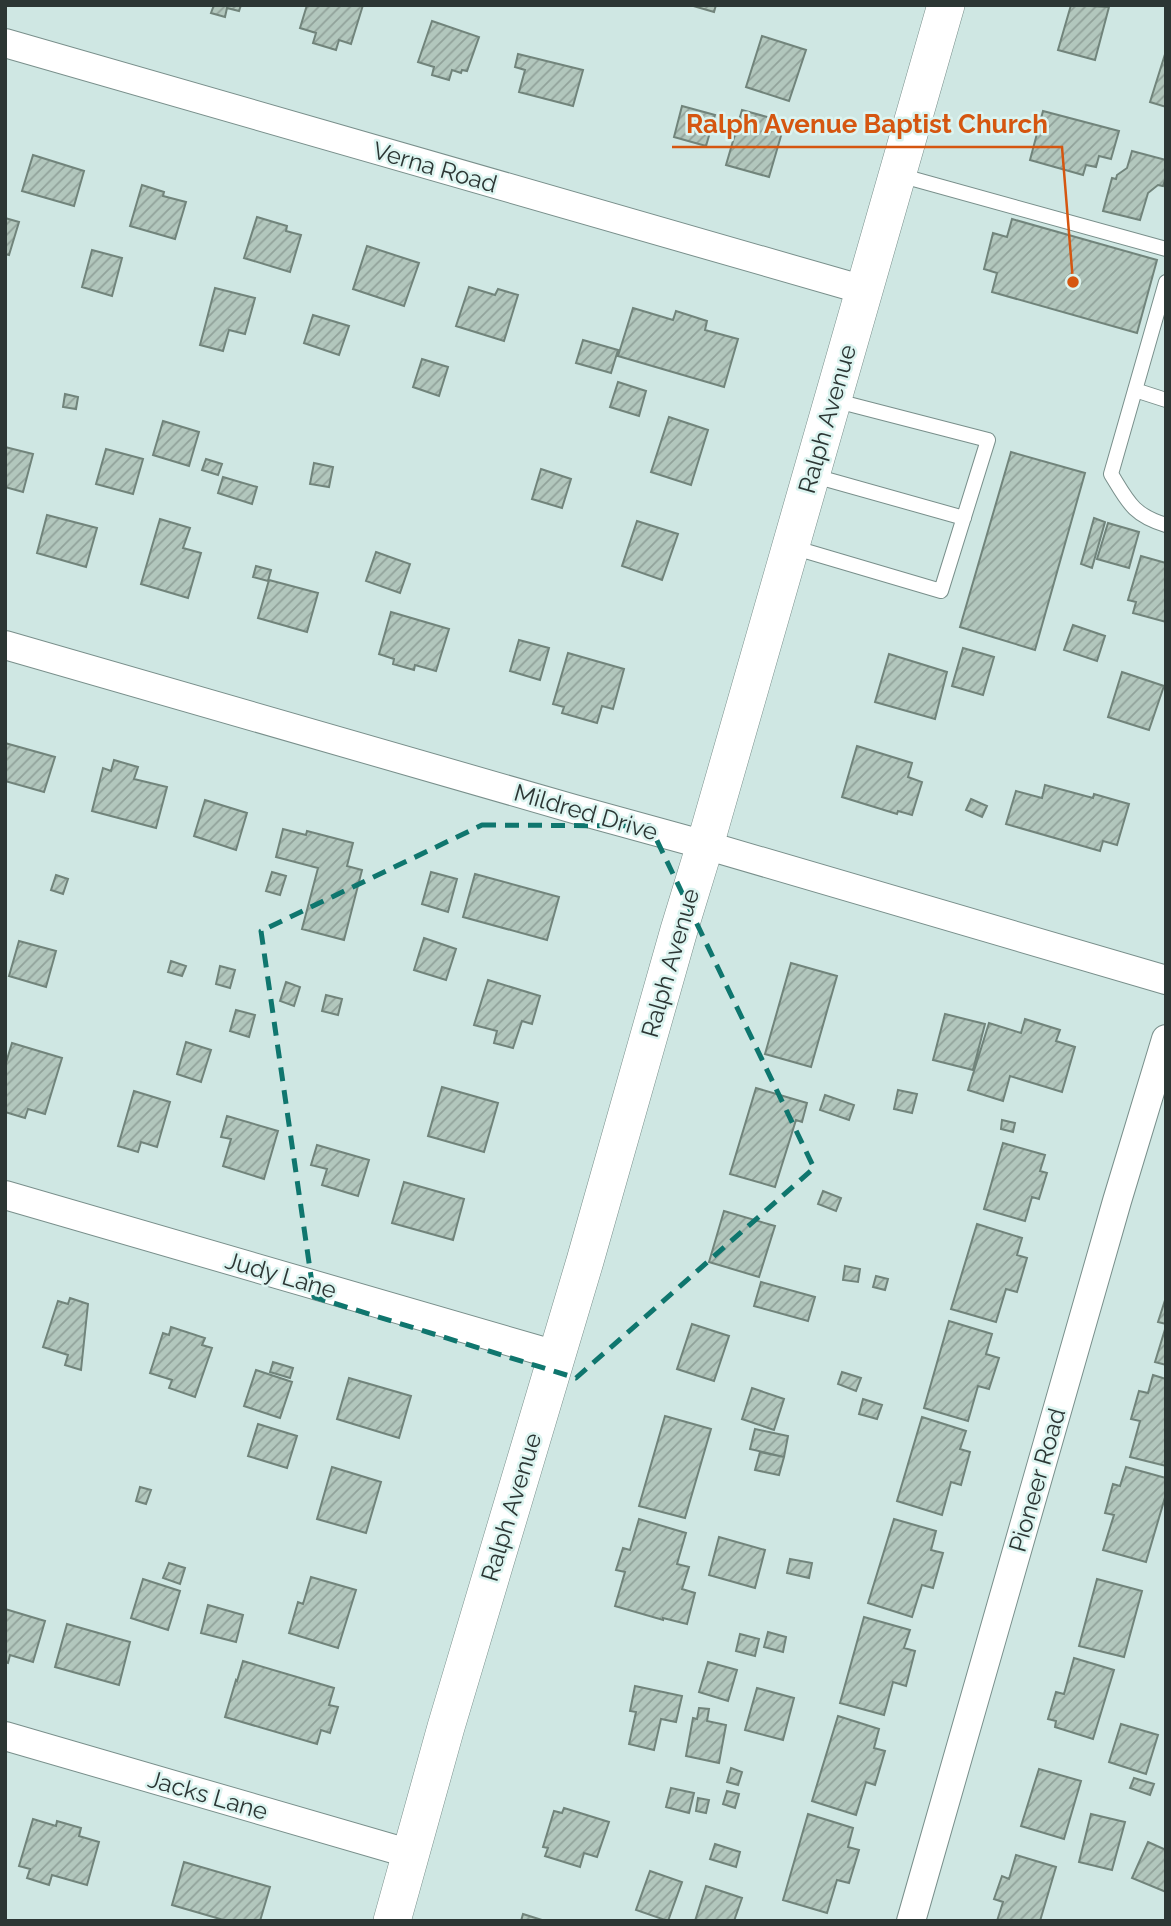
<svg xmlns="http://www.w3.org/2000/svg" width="1171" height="1926" font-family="Raleway,sans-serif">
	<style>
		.building { fill: url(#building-hatch); stroke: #71847b; stroke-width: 2 }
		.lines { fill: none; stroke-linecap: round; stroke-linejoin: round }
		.service-casing { stroke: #798f8b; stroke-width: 16 }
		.minor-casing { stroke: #798f8b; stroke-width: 30 }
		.tertiary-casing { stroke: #798f8b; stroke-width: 38 }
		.service { stroke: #fff; stroke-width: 14 }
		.minor { stroke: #fff; stroke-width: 28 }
		.tertiary { stroke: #fff; stroke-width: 37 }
		.marked { fill: none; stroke: #0f766e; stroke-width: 5; stroke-dasharray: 14 9; stroke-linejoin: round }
		.labels { text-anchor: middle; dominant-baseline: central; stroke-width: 5; stroke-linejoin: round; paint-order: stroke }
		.street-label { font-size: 24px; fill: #2c3634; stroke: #dcf4f0 }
		.leader { fill: none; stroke: #d55610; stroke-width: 2.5 }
		.callout-dot { fill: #d55610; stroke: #dcf4f0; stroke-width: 2.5 }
		.callout-label { font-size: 26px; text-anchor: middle; font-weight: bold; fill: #d55610; stroke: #dcf4f0; stroke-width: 5; stroke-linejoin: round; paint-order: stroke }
	</style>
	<defs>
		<pattern id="building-hatch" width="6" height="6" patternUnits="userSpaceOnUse" patternTransform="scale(1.75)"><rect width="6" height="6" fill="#b2c7bd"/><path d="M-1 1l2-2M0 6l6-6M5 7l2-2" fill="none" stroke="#91a29a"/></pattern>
	</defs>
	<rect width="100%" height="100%" fill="#cfe7e3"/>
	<!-- building -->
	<path class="building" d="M214,5H241L239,11L227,8L225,17L211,13Z
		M307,5H363L351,44L339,40L336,50L313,43L316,33L300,28Z
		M690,5H716L714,12Z
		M1071,5L1109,7L1095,60L1058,50Z
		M432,21L479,37L467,71L462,70L461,73L452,70L449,80L432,75L434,67L418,62Z
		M762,36L806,50L789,101L746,87Z
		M1166,51V107L1150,102Z
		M518,54L583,70L573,106L519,92L525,70L515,67Z
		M682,106L715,115L706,146L674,137Z
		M742,110L785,122L769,177L726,165Z
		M1043,111L1119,131L1111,159L1099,156L1096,167L1086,165L1083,175L1030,160Z
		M1132,151L1166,160V177L1163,186L1158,185L1148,193L1140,220L1103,211L1112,178L1116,179L1117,175L1127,168Z
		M33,155L84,171L74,206L22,191Z
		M142,185L164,192L163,196L186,202L175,239L130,226Z
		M257,217L287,226L286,231L301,235L290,272L244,258Z
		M5,218L19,222L9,255L5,254Z
		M1012,219L1157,260L1137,333L992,292L997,273L984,269L993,233L1007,237Z
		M367,246L419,263L404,306L353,289Z
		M92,250L122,258L112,296L82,287Z
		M469,287L495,295L498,289L518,295L504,341L456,326Z
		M215,288L255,298L245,334L229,330L223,351L200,345Z
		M633,308L673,320L676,311L707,321L705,330L738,339L724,387L618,356Z
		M313,315L349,326L339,355L304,343Z
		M583,340L618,350L611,373L576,363Z
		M422,359L448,367L439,396L413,387Z
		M618,382L646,391L639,416L610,407Z
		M65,394L78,397L76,409L63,407Z
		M669,417L708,430L691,485L651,472Z
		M163,421L199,432L189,466L153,455Z
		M5,447L33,454L23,492L5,487Z
		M106,449L143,459L133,494L96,484Z
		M1011,452L1085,473L1035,650L960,627Z
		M206,459L222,464L218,475L202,470Z
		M314,463L333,467L329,487L310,484Z
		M541,469L571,479L562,508L532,499Z
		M223,477L257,487L252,504L218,493Z
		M47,515L97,528L86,567L37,553Z
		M1094,518L1105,522L1092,568L1081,564Z
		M160,519L190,528L183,548L201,553L188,598L141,584Z
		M637,521L678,534L662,580L622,566Z
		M1108,523L1139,532L1129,568L1097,559Z
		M376,552L410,564L400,593L366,581Z
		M1141,556L1166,563V622L1133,613L1136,602L1128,600Z
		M256,566L271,570L268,581L253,577Z
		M269,580L318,593L307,632L258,618Z
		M391,612L449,629L436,671L415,665L414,670L393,664L394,659L379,654Z
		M1073,625L1105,636L1097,661L1064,650Z
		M519,640L549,648L540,680L510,671Z
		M963,648L994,657L983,695L952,686Z
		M568,653L624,669L613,709L602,706L597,723L562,713L564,707L553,704Z
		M889,654L947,672L935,719L875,702Z
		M1122,672L1164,686L1149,730L1108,717Z
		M5,743L55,757L44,792L5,781Z
		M857,746L912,763L908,777L922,782L912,815L898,811L897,814L842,797Z
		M114,760L138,767L134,779L167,787L156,828L92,811L103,768L111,771Z
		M1045,785L1093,798L1094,794L1129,804L1117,845L1103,841L1100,851L1006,824L1016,791L1042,798Z
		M971,799L987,806L982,817L966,810Z
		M205,800L247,813L236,850L194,836Z
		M283,829L306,835L307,831L353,843L347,866L362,870L344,940L302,929L318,868L276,857Z
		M272,872L286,876L280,895L266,891Z
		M431,872L457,879L448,912L422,904Z
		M475,874L559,897L547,940L463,917Z
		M56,875L68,879L63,894L51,890Z
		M424,938L456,949L446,980L414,970Z
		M19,941L56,951L46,987L9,976Z
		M171,961L186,966L182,976L168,972Z
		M791,963L837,976L811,1067L765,1054Z
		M220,966L235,970L230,988L216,984Z
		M488,980L540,996L532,1024L522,1021L513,1048L494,1043L497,1031L474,1025Z
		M286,982L300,987L294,1006L280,1001Z
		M326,995L342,999L338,1015L322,1011Z
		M236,1010L255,1015L249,1037L230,1031Z
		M945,1014L985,1024L973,1070L933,1060Z
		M1025,1019L1060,1030L1056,1041L1075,1047L1062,1092L1010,1076L1003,1101L968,1090L989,1023L1021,1033Z
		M186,1042L211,1050L201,1082L177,1074Z
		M12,1043L62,1058L45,1114L28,1109L25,1118L5,1112V1066Z
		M442,1087L498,1103L484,1152L428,1136Z
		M756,1088L807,1103L802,1122L796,1120L775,1187L730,1174Z
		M898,1090L917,1094L912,1113L894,1109Z
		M134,1091L170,1102L157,1147L141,1142L138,1152L118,1146Z
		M825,1095L854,1105L849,1120L820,1110Z
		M227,1116L278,1131L264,1179L223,1166L231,1139L221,1137Z
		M1002,1120L1015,1123L1013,1132L1001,1129Z
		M1003,1143L1045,1155L1040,1171L1047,1173L1039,1199L1032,1197L1025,1221L984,1209Z
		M317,1145L369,1160L358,1196L322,1185L327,1169L311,1165Z
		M404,1182L464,1199L453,1240L392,1223Z
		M823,1191L841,1198L836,1211L818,1204Z
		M724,1211L775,1226L759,1277L709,1262Z
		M977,1224L1022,1238L1017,1255L1027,1258L1017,1292L1006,1289L996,1322L951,1309Z
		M845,1266L860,1269L858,1282L843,1280Z
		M876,1276L888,1279L885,1290L873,1287Z
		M761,1282L815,1297L808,1321L754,1306Z
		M1166,1297V1324L1158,1322Z
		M70,1298L88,1304L81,1370L65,1365L68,1355L43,1347L58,1301L68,1304Z
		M949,1321L992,1334L986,1354L999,1358L989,1389L978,1386L968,1421L924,1408Z
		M692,1324L729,1336L714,1381L677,1369Z
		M1166,1326V1365L1155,1362Z
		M171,1327L205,1338L202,1345L212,1348L195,1397L169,1388L172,1380L150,1373L163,1333L169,1335Z
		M273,1362L293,1368L290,1378L270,1372Z
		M256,1370L292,1382L280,1418L244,1406Z
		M842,1372L861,1378L856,1391L838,1384Z
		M1153,1375L1166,1379V1466L1130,1457L1140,1421L1131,1419L1139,1391L1148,1393Z
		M349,1378L411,1396L399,1438L337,1419Z
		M752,1388L784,1399L774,1430L742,1419Z
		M863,1399L882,1405L877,1419L859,1414Z
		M665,1416L711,1429L685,1518L639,1506Z
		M922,1417L966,1431L960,1449L970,1452L961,1485L951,1482L942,1515L897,1501Z
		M258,1424L297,1436L287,1468L248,1456Z
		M755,1429L788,1436L784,1457L750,1449Z
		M760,1452L784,1457L779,1475L755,1470Z
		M332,1467L381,1482L366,1533L317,1519Z
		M1126,1467L1166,1478V1494L1146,1562L1103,1550L1114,1515L1105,1513L1113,1484L1120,1486Z
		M140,1487L151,1490L146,1504L136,1501Z
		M639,1519L686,1533L677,1564L689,1567L682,1589L695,1593L687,1624L663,1618V1620L615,1606L625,1572L616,1570L623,1548L630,1550Z
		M894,1519L936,1531L931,1550L943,1553L933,1588L922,1585L912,1617L868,1603Z
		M719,1537L765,1550L755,1588L709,1575Z
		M790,1559L812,1563L809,1578L787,1573Z
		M169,1563L185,1568L180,1584L163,1578Z
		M311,1577L356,1590L338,1648L289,1633L298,1602L303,1604Z
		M143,1579L180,1591L168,1630L131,1618Z
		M1097,1579L1142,1591L1124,1657L1079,1646Z
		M208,1605L243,1615L236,1642L201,1633Z
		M5,1609L45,1621L33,1662L10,1655L8,1663L5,1662Z
		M864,1617L910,1630L904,1648L915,1651L906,1686L893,1682L884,1715L840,1703Z
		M67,1624L130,1642L119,1685L55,1667Z
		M768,1632L786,1637L783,1652L764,1647Z
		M740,1634L759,1639L755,1656L736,1651Z
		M1074,1658L1114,1670L1093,1739L1055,1727L1056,1721L1048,1719L1056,1692L1064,1694Z
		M243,1661L334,1688L329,1705L338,1707L330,1733L321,1730L317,1744L225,1717L236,1680L237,1681Z
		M708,1662L737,1670L728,1701L699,1692Z
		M635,1686L682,1696L676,1722L661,1719L654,1750L629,1744L636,1712L630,1711Z
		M757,1688L794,1698L783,1740L745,1730Z
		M699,1708L709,1709L707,1721L726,1725L719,1763L686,1756L693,1718L697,1719Z
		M838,1716L879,1729L874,1748L885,1751L875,1785L866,1782L856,1815L812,1801Z
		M1121,1724L1158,1735L1146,1774L1109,1762Z
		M731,1768L742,1772L738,1785L727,1782Z
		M1039,1769L1081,1781L1064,1839L1021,1826Z
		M1134,1778L1154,1784L1150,1795L1130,1788Z
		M671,1788L694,1793L689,1813L666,1807Z
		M727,1791L739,1794L735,1808L723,1804Z
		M698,1798L709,1800L706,1813L696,1811Z
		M564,1808L609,1822L597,1857L584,1853L580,1867L545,1856L548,1848L543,1847L554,1811L562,1813Z
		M808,1814L853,1828L848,1847L859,1850L849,1883L837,1880L827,1913L783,1900Z
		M1091,1814L1125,1822L1112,1870L1079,1862Z
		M33,1819L56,1826L57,1821L81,1828L79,1836L99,1842L87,1885L52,1875L49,1885L27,1878L30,1869L19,1866Z
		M1148,1842L1166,1850V1892L1132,1878Z
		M715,1844L740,1852L736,1867L710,1859Z
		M1016,1855L1056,1867L1040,1921H997L1003,1902L994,1899L1002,1876L1009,1879Z
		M184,1862L270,1887L260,1921H227L172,1905Z
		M650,1871L682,1882L668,1921L636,1910Z
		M706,1886L742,1898L734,1921H695Z
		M523,1914L545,1921H521Z"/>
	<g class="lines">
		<defs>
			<path id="service" d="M899,175L1166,249
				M1166,282L1111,474C1128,502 1133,515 1166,525
				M1135,390L1166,400
				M811,475L964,518
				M792,547L941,591L988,440L833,400"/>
			<path id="minor" d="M5,43L864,290
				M5,645L574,809L705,845L1166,980
				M5,1195L556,1355
				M5,1736L411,1854
				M911,1921L1117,1201L1166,1039"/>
			<path id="tertiary" d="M392,1921L446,1727L585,1261L679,930L705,845L946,5"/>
		</defs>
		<!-- service casing -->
		<use href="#service" class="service-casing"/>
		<!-- minor casing -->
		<use href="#minor" class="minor-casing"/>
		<!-- tertiary casing -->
		<use href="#tertiary" class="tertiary-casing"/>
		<!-- service -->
		<use href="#service" class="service"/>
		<!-- minor -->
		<use href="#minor" class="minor"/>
		<!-- tertiary -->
		<use href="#tertiary" class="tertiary"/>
	</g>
	<!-- marked area -->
	<path class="marked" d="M482,825L650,826L814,1168L576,1378L314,1297L261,931Z"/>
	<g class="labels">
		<!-- street labels -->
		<g class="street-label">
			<text transform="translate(435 167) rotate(16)">Verna Road</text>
			<text transform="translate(827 419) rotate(-74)">Ralph Avenue</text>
			<text transform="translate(586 812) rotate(16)">Mildred Drive</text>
			<text transform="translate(670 963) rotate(-74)">Ralph Avenue</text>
			<text transform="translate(281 1275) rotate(16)">Judy Lane</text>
			<text transform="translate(1037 1480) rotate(-74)">Pioneer Road</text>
			<text transform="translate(511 1507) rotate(-73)">Ralph Avenue</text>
			<text transform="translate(208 1795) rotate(16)">Jacks Lane</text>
		</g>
	</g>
	<!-- callouts -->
	<path class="leader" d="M1073 282L1062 147H672"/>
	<circle class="callout-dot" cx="1073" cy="282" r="7"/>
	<g class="callout-label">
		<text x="867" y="133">Ralph Avenue Baptist Church</text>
	</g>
	<!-- border -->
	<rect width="1171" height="1926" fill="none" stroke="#2c3634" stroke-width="14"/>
</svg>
